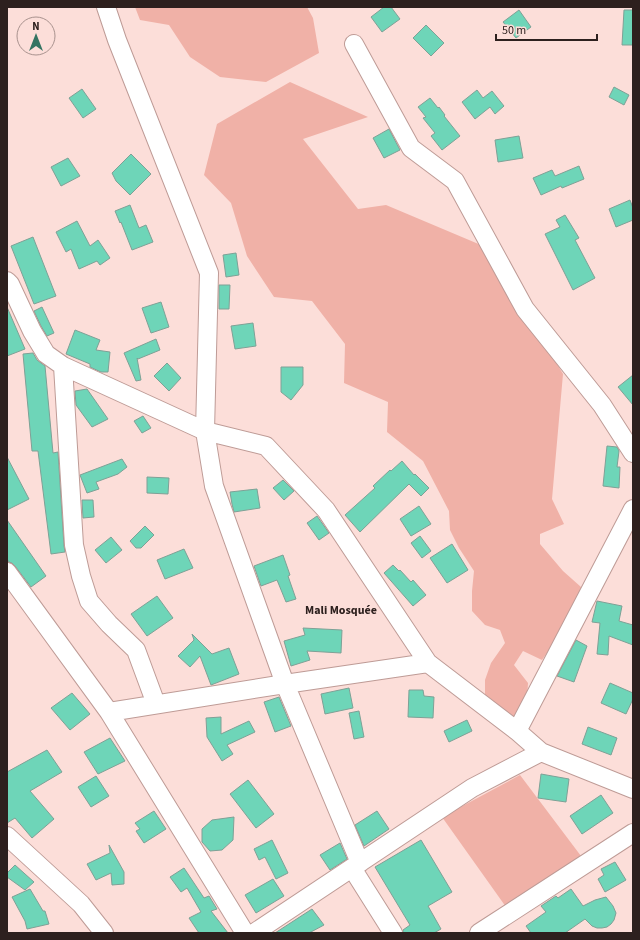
<svg xmlns="http://www.w3.org/2000/svg" width="640" height="940" font-family="'Source Sans 3',sans-serif">
	<style>
		.green { fill: #f0b1a7 }
		.building { fill: #6ed5b8; stroke: #7ea196 }
		.lines { fill: none; stroke-linecap: round; stroke-linejoin: round }
		.minor-casing { stroke: #be9b96; stroke-width: 20 }
		.minor { stroke: #fff; stroke-width: 18 }
		.labels { text-anchor: middle; dominant-baseline: central; stroke-width: 4; stroke-linejoin: round; paint-order: stroke }
		.neighbourhood-label { font-size: 12px; font-weight: bold; fill: #2d201e; stroke: #fcded9 }
	</style>
	<rect width="100%" height="100%" fill="#fcded9"/>
	<!-- green -->
	<path class="green" d="M135,7H307L313,18L319,53L266,82L220,77L190,57L169,25L140,20Z
		M290,82L368,117L303,139L358,209L386,205L488,248L563,374L552,499L564,524L540,534V544L563,571L581,587L580,600L561,632L542,660L523,651L514,665L528,683L527,699L517,722L485,701V680L491,663L505,643L500,630L485,625L472,611V591L474,571L459,548L450,530L449,511L423,461L387,432L388,402L344,383L345,344L312,301L274,297L247,256L231,203L204,175L217,124Z
		M520,775L581,856L506,907L442,817Z"/>
	<!-- building -->
	<path class="building" d="M384,7H391L400,19L382,32L371,17Z
		M519,10L531,27L516,38L503,22Z
		M624,10H633V45H622Z
		M426,25L444,43L431,56L413,38Z
		M614,87L629,95L624,105L609,97Z
		M82,89L96,109L83,118L69,98Z
		M477,90L483,98L492,91L504,106L495,114L490,107L475,119L462,102Z
		M430,98L438,108L439,107L445,115L444,116L460,136L442,150L431,136L435,133L423,118L426,117L418,107Z
		M389,129L400,150L384,158L373,138Z
		M519,136L523,158L498,162L495,140Z
		M131,154L151,174L130,195L116,181L112,173Z
		M68,158L80,176L61,186L51,167Z
		M579,166L584,179L562,188L561,186L541,195L533,178L552,170L555,176Z
		M630,200L633,208V220L616,227L609,209Z
		M130,205L139,228L146,225L153,242L132,250L121,222L120,223L115,211Z
		M565,215L579,238L575,240L595,278L573,290L545,234L560,227L556,220Z
		M77,221L90,246L98,240L110,258L100,265L97,261L79,269L71,249L66,252L56,232Z
		M33,237L56,296L34,304L11,246Z
		M236,253L239,275L226,277L223,255Z
		M219,285H230L229,309H219Z
		M161,302L169,327L151,333L142,308Z
		M7,307L25,349L7,356Z
		M42,307L54,333L47,336L41,326L34,311Z
		M253,323L256,346L235,349L231,326Z
		M75,330L100,340L96,350L110,352L108,372H101L90,367V364L66,354Z
		M156,339L160,350L138,359L137,358L141,380L136,381L124,353Z
		M33,353L37,360L45,366L53,453L58,452L64,546L65,552L51,554L38,451H32L23,354Z
		M167,363L181,378L169,391L154,376Z
		M281,367H303V385L291,400L281,392Z
		M633,375V405L618,387Z
		M87,389L108,419L92,427L76,405L75,391Z
		M143,416L151,428L142,433L134,421Z
		M607,446L617,447L619,451L617,467H620L619,488L603,486Z
		M7,457L29,499L7,510Z
		M122,459L127,467L118,474L96,482L99,489L87,493L80,475Z
		M402,461L414,475L415,474L429,488L421,496L409,484L360,532L345,515L375,488L373,486L390,470L391,471Z
		M147,477L169,478L168,494L147,493Z
		M283,480L294,491L284,500L273,488Z
		M257,489L260,508L234,512L232,504L230,492Z
		M82,500H93L94,517L83,518Z
		M419,506L431,524L411,536L400,519Z
		M317,516L329,533L319,540L307,523Z
		M7,520L46,576L31,587L15,566L12,563L9,562L7,559Z
		M145,526L154,535L141,548H136L130,541Z
		M420,536L431,551L422,558L411,543Z
		M111,537L122,550L106,563L95,550Z
		M452,544L468,570L447,583L430,558Z
		M184,549L193,568L165,579L157,560Z
		M283,555L290,575L288,576L296,599L286,602L277,580L261,586L254,566Z
		M393,565L399,571L400,570L411,582L413,580L426,595L413,606L384,573Z
		M157,596L173,618L147,636L131,614Z
		M597,601L622,606L619,621L633,625V645L609,636L608,655L597,654L600,623L592,622Z
		M303,628L342,630L341,653L307,651L310,660L291,666L284,641L305,635Z
		M192,634L212,654L229,648L239,674L211,685L200,656L190,667L178,656L194,640Z
		M576,640L587,646L574,682L557,676Z
		M610,683L633,693V699L626,714L601,703Z
		M349,688L353,708L325,714L321,694Z
		M409,690H423L424,696L434,697L433,718L408,717Z
		M72,693L90,714L70,730L51,708Z
		M279,697L291,726L275,732L264,702Z
		M359,711L364,737L354,739L349,713Z
		M221,717V734L249,721L255,732L227,745L233,754L222,761L207,737L206,718Z
		M467,720L472,731L449,742L444,731Z
		M588,727L617,738L611,755L582,744Z
		M110,738L125,761L98,774L84,752Z
		M47,750L62,772L30,791L54,819L32,838L15,818L7,823V772Z
		M541,774L569,779L566,802L538,798Z
		M96,776L109,796L91,807L78,787Z
		M248,780L274,814L256,828L230,794Z
		M601,795L613,813L582,834L570,816Z
		M154,811L166,829L144,843L136,831L140,829L135,823Z
		M377,811L389,829L364,846L355,825Z
		M234,817L233,840L222,850L210,851L202,842V829L212,820Z
		M272,840L288,873L276,879L265,857L259,860L254,849Z
		M421,840L452,892L428,906L441,929L434,933H403V930L410,925L375,867Z
		M340,843L347,859L330,870L320,855Z
		M109,845L124,872V884L112,885L111,873L96,880L87,864L110,853Z
		M615,862L626,880L605,892L598,879L604,875L601,869Z
		M15,865L34,882L25,890L7,877V873Z
		M184,868L204,898L209,896L217,909L211,911L228,933H199L189,918L201,912L187,888L181,892L170,877Z
		M273,879L284,896L256,913L245,895Z
		M30,889L43,911H45L49,924L27,929L25,921L12,897Z
		M571,889L583,906L595,900L606,897L613,906L616,913L614,920L611,924L607,927L602,928H597L592,926L585,919L565,933H531L526,926L546,912L541,906L556,896L558,898Z
		M312,909L324,925L309,933H275Z"/>
	<g class="lines">
		<defs>
			<path id="minor" d="M106,7L117,40L209,273L205,431L214,486L285,684L360,863
				M354,44L411,148L455,181L525,309L602,405L633,453
				M7,281L10,284L32,331L46,354L63,366L205,431L266,446L326,510L428,663L517,731L541,752L633,789
				M63,366L74,545L81,576L89,601L109,624L136,650L156,704
				M7,572L109,712L245,933
				M109,712L285,684L428,663
				M517,731L633,509
				M7,836L81,904L104,933
				M352,868L393,933
				M254,933L472,788L541,752
				M479,933L633,833"/>
		</defs>
		<!-- minor casing -->
		<use href="#minor" class="minor-casing"/>
		<!-- minor -->
		<use href="#minor" class="minor"/>
	</g>
	<g class="labels">
		<!-- neighbourhood labels -->
		<g class="neighbourhood-label">
			<text x="341" y="610">Mali Mosquée</text>
		</g>
	</g>
	<!-- border -->
	<rect width="640" height="940" fill="none" stroke="#2d201e" stroke-width="16"/>
	<!-- north arrow -->
	<g transform="translate(36 36)"><circle r="19" fill="#fcded9" stroke="#a9928e"/>
	<path d="M0-3L7 15L0 10L-7 15Z" fill="#347462"/>
	<text y="-6" font-size="11" font-weight="bold" text-anchor="middle" fill="#2d201e">N</text>
	</g>
	<!-- scale -->
	<path d="M496 34v6h101v-6" fill="none" stroke="#2d201e" stroke-width="2"/>
	<text x="502" y="34" font-size="12" fill="#2d201e" stroke="#fcded9" stroke-width="3" paint-order="stroke">50 m</text>
</svg>
